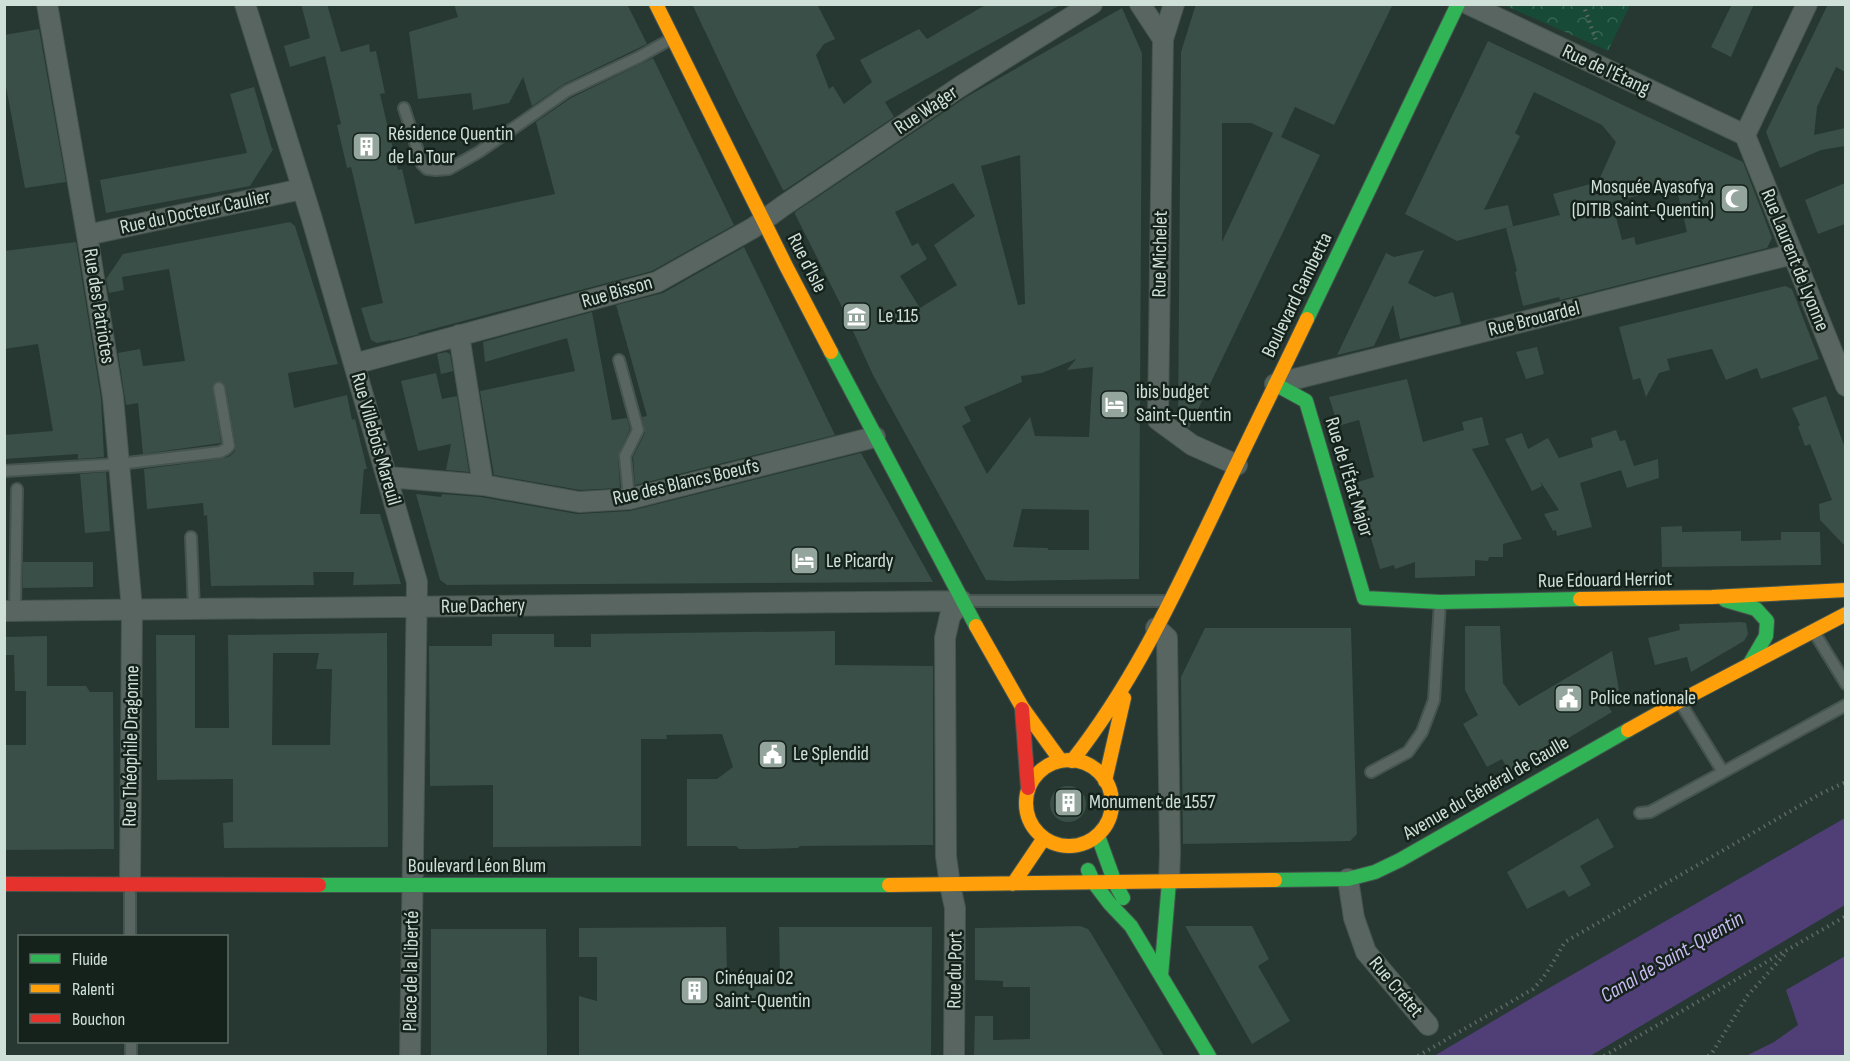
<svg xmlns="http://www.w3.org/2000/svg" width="1850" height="1061" font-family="'Sofia Sans Condensed',sans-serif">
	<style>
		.park { fill: url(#park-crowns) }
		.water { fill: #503f77 }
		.building { fill: #3a4f47; fill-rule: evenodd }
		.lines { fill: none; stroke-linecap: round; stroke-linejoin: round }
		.lane-casing { stroke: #45544e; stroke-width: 14 }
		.street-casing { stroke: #45544e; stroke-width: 22 }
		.fast-casing { stroke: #45544e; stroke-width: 16 }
		.slow-casing { stroke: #45544e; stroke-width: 16 }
		.jam-casing { stroke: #45544e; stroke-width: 16 }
		.path { stroke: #5d6964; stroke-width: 4; stroke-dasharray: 1.5 4.5; stroke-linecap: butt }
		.lane { stroke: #596560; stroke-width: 10 }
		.street { stroke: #596560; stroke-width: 20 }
		.fast { stroke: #30b455; stroke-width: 14 }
		.slow { stroke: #ff9f0a; stroke-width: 14 }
		.jam { stroke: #e5322d; stroke-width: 14 }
		.labels { text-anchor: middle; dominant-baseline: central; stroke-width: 5; stroke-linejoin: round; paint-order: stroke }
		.street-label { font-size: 20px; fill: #cfe0d8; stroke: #15221c }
		.poi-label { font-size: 20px; fill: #cfe0d8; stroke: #15221c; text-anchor: start }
		.water-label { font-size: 21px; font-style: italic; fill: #c9baf2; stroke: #15221c }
	</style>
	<defs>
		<pattern id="park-crowns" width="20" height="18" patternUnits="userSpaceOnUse" patternTransform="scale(1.5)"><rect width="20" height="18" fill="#174b38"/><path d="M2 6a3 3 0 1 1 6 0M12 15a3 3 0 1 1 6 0" fill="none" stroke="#386554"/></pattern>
	</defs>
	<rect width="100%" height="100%" fill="#263831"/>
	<!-- park -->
	<path class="park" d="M1504,5H1630L1608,51Z"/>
	<!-- water -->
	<path class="water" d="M1845,818V905L1590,1056H1434L1537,995Z
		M1845,956V1056H1746L1774,1042L1798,1025L1786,990Z"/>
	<!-- building -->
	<path class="building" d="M301,4H327L341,52L369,44L370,52L376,51L385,93L380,94L398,170L402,169L415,224L555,194L536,122L571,98L653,58L734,225L652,271L418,333L420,334L391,341V340L377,343L371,340L361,308L383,303L351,167L347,168L337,125L341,124L325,56L290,67L284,46L310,38Z
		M454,4H627L647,44L564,84L532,106L523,77L509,103L473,110L471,93L418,99L409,32L458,17Z
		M692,4H817L835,39L824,44L816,55L829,89L833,86L844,104L872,82L860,60L919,29L927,39L987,4H1062L885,102L894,117L785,190H783L738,101Z
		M1196,4H1393L1334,125L1295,107L1281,137L1320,155L1189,428L1178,420L1181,52ZM1222,123H1251L1273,133L1222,242Z
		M1732,4H1754L1731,57L1711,47Z
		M1828,4H1845V72L1836,67L1817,107L1814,135L1845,128V146L1821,150L1780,168L1766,132Z
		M1122,8L1142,53L1139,579L1007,581L986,580L873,375L842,307L795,214V212L968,96ZM1020,155L1025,304L1018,305L981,166ZM953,183L975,216L934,245L957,285L920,308L900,276L927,259L918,243L912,246L895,212ZM1076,359L1067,370L1093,367L1089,437L1035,436L1030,417L987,474L962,426L971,421L964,407L1022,382L1021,376L1042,373ZM1022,509L1089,510V550H1048V548L1013,547Z
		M39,29L66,182L25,188L4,76V35Z
		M1488,41L1743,162L1772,238L1767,248L1560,300L1559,297L1523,306L1515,272L1517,271L1506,228L1560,215L1553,194L1598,182L1616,142L1602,125L1534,92L1515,133L1520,136L1484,210L1508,205L1513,226L1457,241L1405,214ZM1676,186L1687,232L1636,245L1634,237L1622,240L1612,202Z
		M254,87L272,149L274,148L250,186L106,213L100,180L247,153L230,94Z
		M1845,183V224L1818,234L1805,200Z
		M290,222L295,226L338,364L288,373L294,408L347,395L352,420L355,419L367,469H364L360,514H380L401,584L353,585L354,572H313L314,585L211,586L207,515L204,516L203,503L147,509L144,469L221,459L230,456L235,451L236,445L226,387L224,383L218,381L212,386L221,443L143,454L138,403L126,405L118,353L140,349L143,366L185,361L169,269L122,277L124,290L109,293L106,279L123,254Z
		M76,242L101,398L104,457L78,459V454L4,459V435L53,431L38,344L4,349V251Z
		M744,247L835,435L635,485L633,457L645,433L642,417L647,416L616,305L663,293Z
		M1424,250L1408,283L1435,297L1453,292L1461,324L1400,339L1393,305L1374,346L1337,355L1386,253L1394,257Z
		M1785,286L1792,289L1819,359L1761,379L1757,368L1726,380L1712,349L1667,359L1670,370L1659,373L1646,397L1640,378L1633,380L1619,327Z
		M592,312L612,420L627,418L630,429L618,456L620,488L580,490L494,475L480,391L575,371L567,338L485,362L483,342Z
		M1537,347L1544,374L1526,379L1516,352Z
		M446,352L450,354L453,371L441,374L437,354Z
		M436,373L442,399L457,396L469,472L446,470L451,444L418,451L401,381Z
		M1407,379L1423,442L1464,430L1462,422L1482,417L1489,445L1472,449L1522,539L1503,544V557H1489L1488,561L1475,560V576L1415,578V562L1395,569L1394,565L1380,569L1355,483L1374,477L1359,420L1338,426L1329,397Z
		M1826,396L1845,448V546L1820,520L1819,504L1832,500L1810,444L1805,446L1798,427L1800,425L1792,408Z
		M1616,430L1620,441L1625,440L1634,466L1658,459L1659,478L1627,488L1621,470L1580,483L1592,527L1557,536L1556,530L1553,531L1544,514L1559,510L1540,481L1542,486L1532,491L1505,439L1522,433L1528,449L1548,438L1559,458L1593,447L1591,438Z
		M861,453L933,582L447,585L440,580L416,494L441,497L442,494L481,497L577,514L630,511Z
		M106,472L110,531L85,533L80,474Z
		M1682,526V532L1741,531V541L1781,540V532H1820L1821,565L1662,567L1661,527Z
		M23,562H93V587L23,588Z
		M1741,622L1746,623L1748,634L1744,641L1691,672L1687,657L1655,665L1648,638L1680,630L1679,624Z
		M1465,626H1500L1503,683L1519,706L1612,651L1619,690L1603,699L1612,712L1510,773L1502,759L1487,767L1463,724L1478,715L1465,690Z
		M1205,628H1351L1357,834L1350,841L1183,844L1181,677Z
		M835,631V665L933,666V845L800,846L798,848L763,849H739L736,846H687V779H717L733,767L722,734L666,735L667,739H641V846L493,847V785L430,786L429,646H492V634H554V647H591V634Z
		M387,633L388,847L224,848L223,823L233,822V779L157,780L156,635H195V728H229L228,635ZM273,653H319L316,669H332L330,745H272Z
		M47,636V686H86L90,692H113L114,849L4,850V745H26V691H15L14,655H4V637Z
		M1050 804a18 18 0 1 1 36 0a18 18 0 1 1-36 0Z
		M1598,818L1614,847L1580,866L1591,885L1569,897L1564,890L1527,909L1507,872Z
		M1080,926L1088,929L1091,933L1164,1056H974L975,1016H993V1040L1030,1039V987H1003V981L975,980V928Z
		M1185,926H1252L1269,959L1258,966L1290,1021L1252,1044Z
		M726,927L727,973H780L779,927H932L931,1056H579V996L597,1001V957H579V928Z
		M431,929H546L547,1056H431Z"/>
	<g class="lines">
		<defs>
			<path id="lane" d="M404,108L422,164L427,169L436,170L449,169L479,152L567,91L639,57L673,38
				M619,360L638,430L625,456L629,499
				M4,471L119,464L220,452L226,449L229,446L219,388
				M191,537L194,609
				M966,601H1169
				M15,611L17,489
				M1814,632L1846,684
				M1680,702L1723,772
				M1371,772L1408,752L1422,732L1434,700L1440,602
				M1640,813L1650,812L1846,705
				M130,886V936
				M131,1042V1056"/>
			<path id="street" d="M47,4L87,235L113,397L132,609L130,883
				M245,4L312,219L417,582L410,1056
				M1140,4L1163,39L1158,420L1192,445L1237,465
				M1468,4L1745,135
				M1163,39L1174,4
				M1745,135L1846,386
				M1745,135L1807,4
				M87,235L302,189
				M459,335L483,485
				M354,364L657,282L753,228L783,206L961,86L1092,4
				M1275,384L1793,254
				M388,477L483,485L579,502L629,499L875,437
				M4,611L962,601
				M1156,628L1167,638L1170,853L1169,882
				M1348,879L1354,918L1366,952L1428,1025
				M954,1056L955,908L950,885L946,856L945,638L950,616L962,601"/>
			<path id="fast" d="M1307,319L1458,4
				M831,352L976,626
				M1275,384L1306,401L1364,598L1440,602L1580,599
				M1725,600L1756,609L1767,621L1766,636L1749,665
				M1098,836L1115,883L1123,898
				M1088,870L1094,883L1110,904L1131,926L1209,1056
				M1275,880L1348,879L1375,872L1400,860L1628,730
				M319,885H889
				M1161,976L1169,882"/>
			<path id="slow" d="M656,4L786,266L831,352
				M1580,599L1712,597L1846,590
				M976,626L1022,707L1061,761
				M1628,730L1680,701L1846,614
				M1026 803a43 43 0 1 1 86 0a43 43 0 1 1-86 0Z
				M1072,761C1134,682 1173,597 1216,508C1246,444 1277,382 1307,319
				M1105,781L1124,698
				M1013,884L1044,838
				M889,885L1275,880"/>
			<path id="jam" d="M1022,709L1028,788
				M4,884L319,885"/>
		</defs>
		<!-- lane casing -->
		<use href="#lane" class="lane-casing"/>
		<!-- street casing -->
		<use href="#street" class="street-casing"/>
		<!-- fast casing -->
		<use href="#fast" class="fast-casing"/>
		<!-- slow casing -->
		<use href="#slow" class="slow-casing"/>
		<!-- jam casing -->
		<use href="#jam" class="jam-casing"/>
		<!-- path -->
		<path class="path" d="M1583,4L1597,43
			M1418,1056L1533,989C1548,974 1554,960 1565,942L1820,794L1846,782
			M1604,1056L1846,916
			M1708,1056L1712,1053L1748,995L1787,952"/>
		<!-- lane -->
		<use href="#lane" class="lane"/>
		<!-- street -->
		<use href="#street" class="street"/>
		<!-- fast -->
		<use href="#fast" class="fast"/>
		<!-- slow -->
		<use href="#slow" class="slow"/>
		<!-- jam -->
		<use href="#jam" class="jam"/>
	</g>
	<!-- icons -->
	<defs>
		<symbol id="building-square" viewBox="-11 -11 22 22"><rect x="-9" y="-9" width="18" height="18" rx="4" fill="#94a59e" stroke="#15221c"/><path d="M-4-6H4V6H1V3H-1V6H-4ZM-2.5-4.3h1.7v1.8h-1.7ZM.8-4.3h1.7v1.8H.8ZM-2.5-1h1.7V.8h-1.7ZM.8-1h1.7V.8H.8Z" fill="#fff"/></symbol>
		<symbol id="mosque-square" viewBox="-11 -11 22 22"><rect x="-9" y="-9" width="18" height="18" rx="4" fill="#94a59e" stroke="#15221c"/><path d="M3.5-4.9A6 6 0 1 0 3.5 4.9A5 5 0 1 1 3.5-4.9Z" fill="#fff"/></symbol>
		<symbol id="museum-square" viewBox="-11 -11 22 22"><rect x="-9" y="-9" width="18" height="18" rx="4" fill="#94a59e" stroke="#15221c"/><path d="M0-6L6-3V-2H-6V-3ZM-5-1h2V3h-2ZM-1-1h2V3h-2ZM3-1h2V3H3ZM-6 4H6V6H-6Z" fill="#fff"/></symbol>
		<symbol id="hotel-square" viewBox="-11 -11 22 22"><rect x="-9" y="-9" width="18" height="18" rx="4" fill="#94a59e" stroke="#15221c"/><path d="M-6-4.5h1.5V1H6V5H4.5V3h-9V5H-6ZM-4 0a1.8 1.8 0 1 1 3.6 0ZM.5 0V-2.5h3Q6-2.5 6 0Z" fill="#fff"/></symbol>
		<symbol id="civic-square" viewBox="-11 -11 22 22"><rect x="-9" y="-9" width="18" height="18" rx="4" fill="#94a59e" stroke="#15221c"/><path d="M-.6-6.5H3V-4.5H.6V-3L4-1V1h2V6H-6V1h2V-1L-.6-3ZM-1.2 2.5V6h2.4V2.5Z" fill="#fff"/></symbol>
	</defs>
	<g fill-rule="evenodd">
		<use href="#building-square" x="350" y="130" width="33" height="33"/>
		<use href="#mosque-square" x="1718" y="182" width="33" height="33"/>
		<use href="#museum-square" x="840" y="300" width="33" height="33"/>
		<use href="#hotel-square" x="1098" y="388" width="33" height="33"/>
		<use href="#hotel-square" x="788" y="544" width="33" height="33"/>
		<use href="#civic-square" x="1552" y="682" width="33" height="33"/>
		<use href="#civic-square" x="756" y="738" width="33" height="33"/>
		<use href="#building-square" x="1052" y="786" width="33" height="33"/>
		<use href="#building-square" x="678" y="974" width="33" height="33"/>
	</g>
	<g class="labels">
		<!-- street labels -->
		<g class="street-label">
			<text transform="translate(1606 70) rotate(25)">Rue de l'Étang</text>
			<text transform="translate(926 110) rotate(-34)">Rue Wager</text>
			<text transform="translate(195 212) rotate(-12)">Rue du Docteur Caulier</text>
			<text transform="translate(1160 254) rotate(-89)">Rue Michelet</text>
			<text transform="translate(1795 260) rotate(68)">Rue Laurent de Lyonne</text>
			<text transform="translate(807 263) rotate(63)">Rue d'Isle</text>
			<text transform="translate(617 292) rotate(-16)">Rue Bisson</text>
			<text transform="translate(1297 295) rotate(-64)">Boulevard Gambetta</text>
			<text transform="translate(99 306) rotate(81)">Rue des Patriotes</text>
			<text transform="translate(1534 319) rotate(-14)">Rue Brouardel</text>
			<text transform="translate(376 439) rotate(74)">Rue Villebois Mareuil</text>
			<text transform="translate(1349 477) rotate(73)">Rue de l'État Major</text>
			<text transform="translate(686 482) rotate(-13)">Rue des Blancs Boeufs</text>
			<text transform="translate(1605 580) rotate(-1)">Rue Edouard Herriot</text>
			<text transform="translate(483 606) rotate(-1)">Rue Dachery</text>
			<text transform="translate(131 746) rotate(-89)">Rue Théophile Dragonne</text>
			<text transform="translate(1486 788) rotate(-30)">Avenue du Général de Gaulle</text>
			<text x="477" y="866">Boulevard Léon Blum</text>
			<text transform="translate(955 970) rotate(-89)">Rue du Port</text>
			<text transform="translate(411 971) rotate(-89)">Place de la Liberté</text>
			<text transform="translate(1396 987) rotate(50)">Rue Crétet</text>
		</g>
		<!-- poi labels -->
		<g class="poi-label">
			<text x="388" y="134">Résidence Quentin<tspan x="388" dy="23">de La Tour</tspan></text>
			<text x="1714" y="187" text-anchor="end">Mosquée Ayasofya<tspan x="1714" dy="23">(DITIB Saint-Quentin)</tspan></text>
			<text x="878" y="316">Le 115</text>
			<text x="1136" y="392">ibis budget<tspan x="1136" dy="23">Saint-Quentin</tspan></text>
			<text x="826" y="561">Le Picardy</text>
			<text x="1590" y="698">Police nationale</text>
			<text x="793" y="754">Le Splendid</text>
			<text x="1089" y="802">Monument de 1557</text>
			<text x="715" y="978">Cinéquai 02<tspan x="715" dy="23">Saint-Quentin</tspan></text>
		</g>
		<!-- water labels -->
		<g class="water-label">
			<text transform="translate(1672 957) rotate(-30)">Canal de Saint-Quentin</text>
		</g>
	</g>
	<!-- border -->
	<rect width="1850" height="1061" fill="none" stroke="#cfe0d8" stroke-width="12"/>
	<!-- legend -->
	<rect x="18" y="935" width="210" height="108" fill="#15221c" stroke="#5f6e67" stroke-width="1.5"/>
	<rect x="30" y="954" width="30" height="9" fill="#30b455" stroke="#5f6e67" stroke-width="1.5"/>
	<text x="72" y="965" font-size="18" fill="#cfe0d8">Fluide</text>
	<rect x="30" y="984" width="30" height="9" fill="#ff9f0a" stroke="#5f6e67" stroke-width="1.5"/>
	<text x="72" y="995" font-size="18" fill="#cfe0d8">Ralenti</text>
	<rect x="30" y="1014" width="30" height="9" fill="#e5322d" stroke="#5f6e67" stroke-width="1.5"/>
	<text x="72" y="1025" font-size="18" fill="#cfe0d8">Bouchon</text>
</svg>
